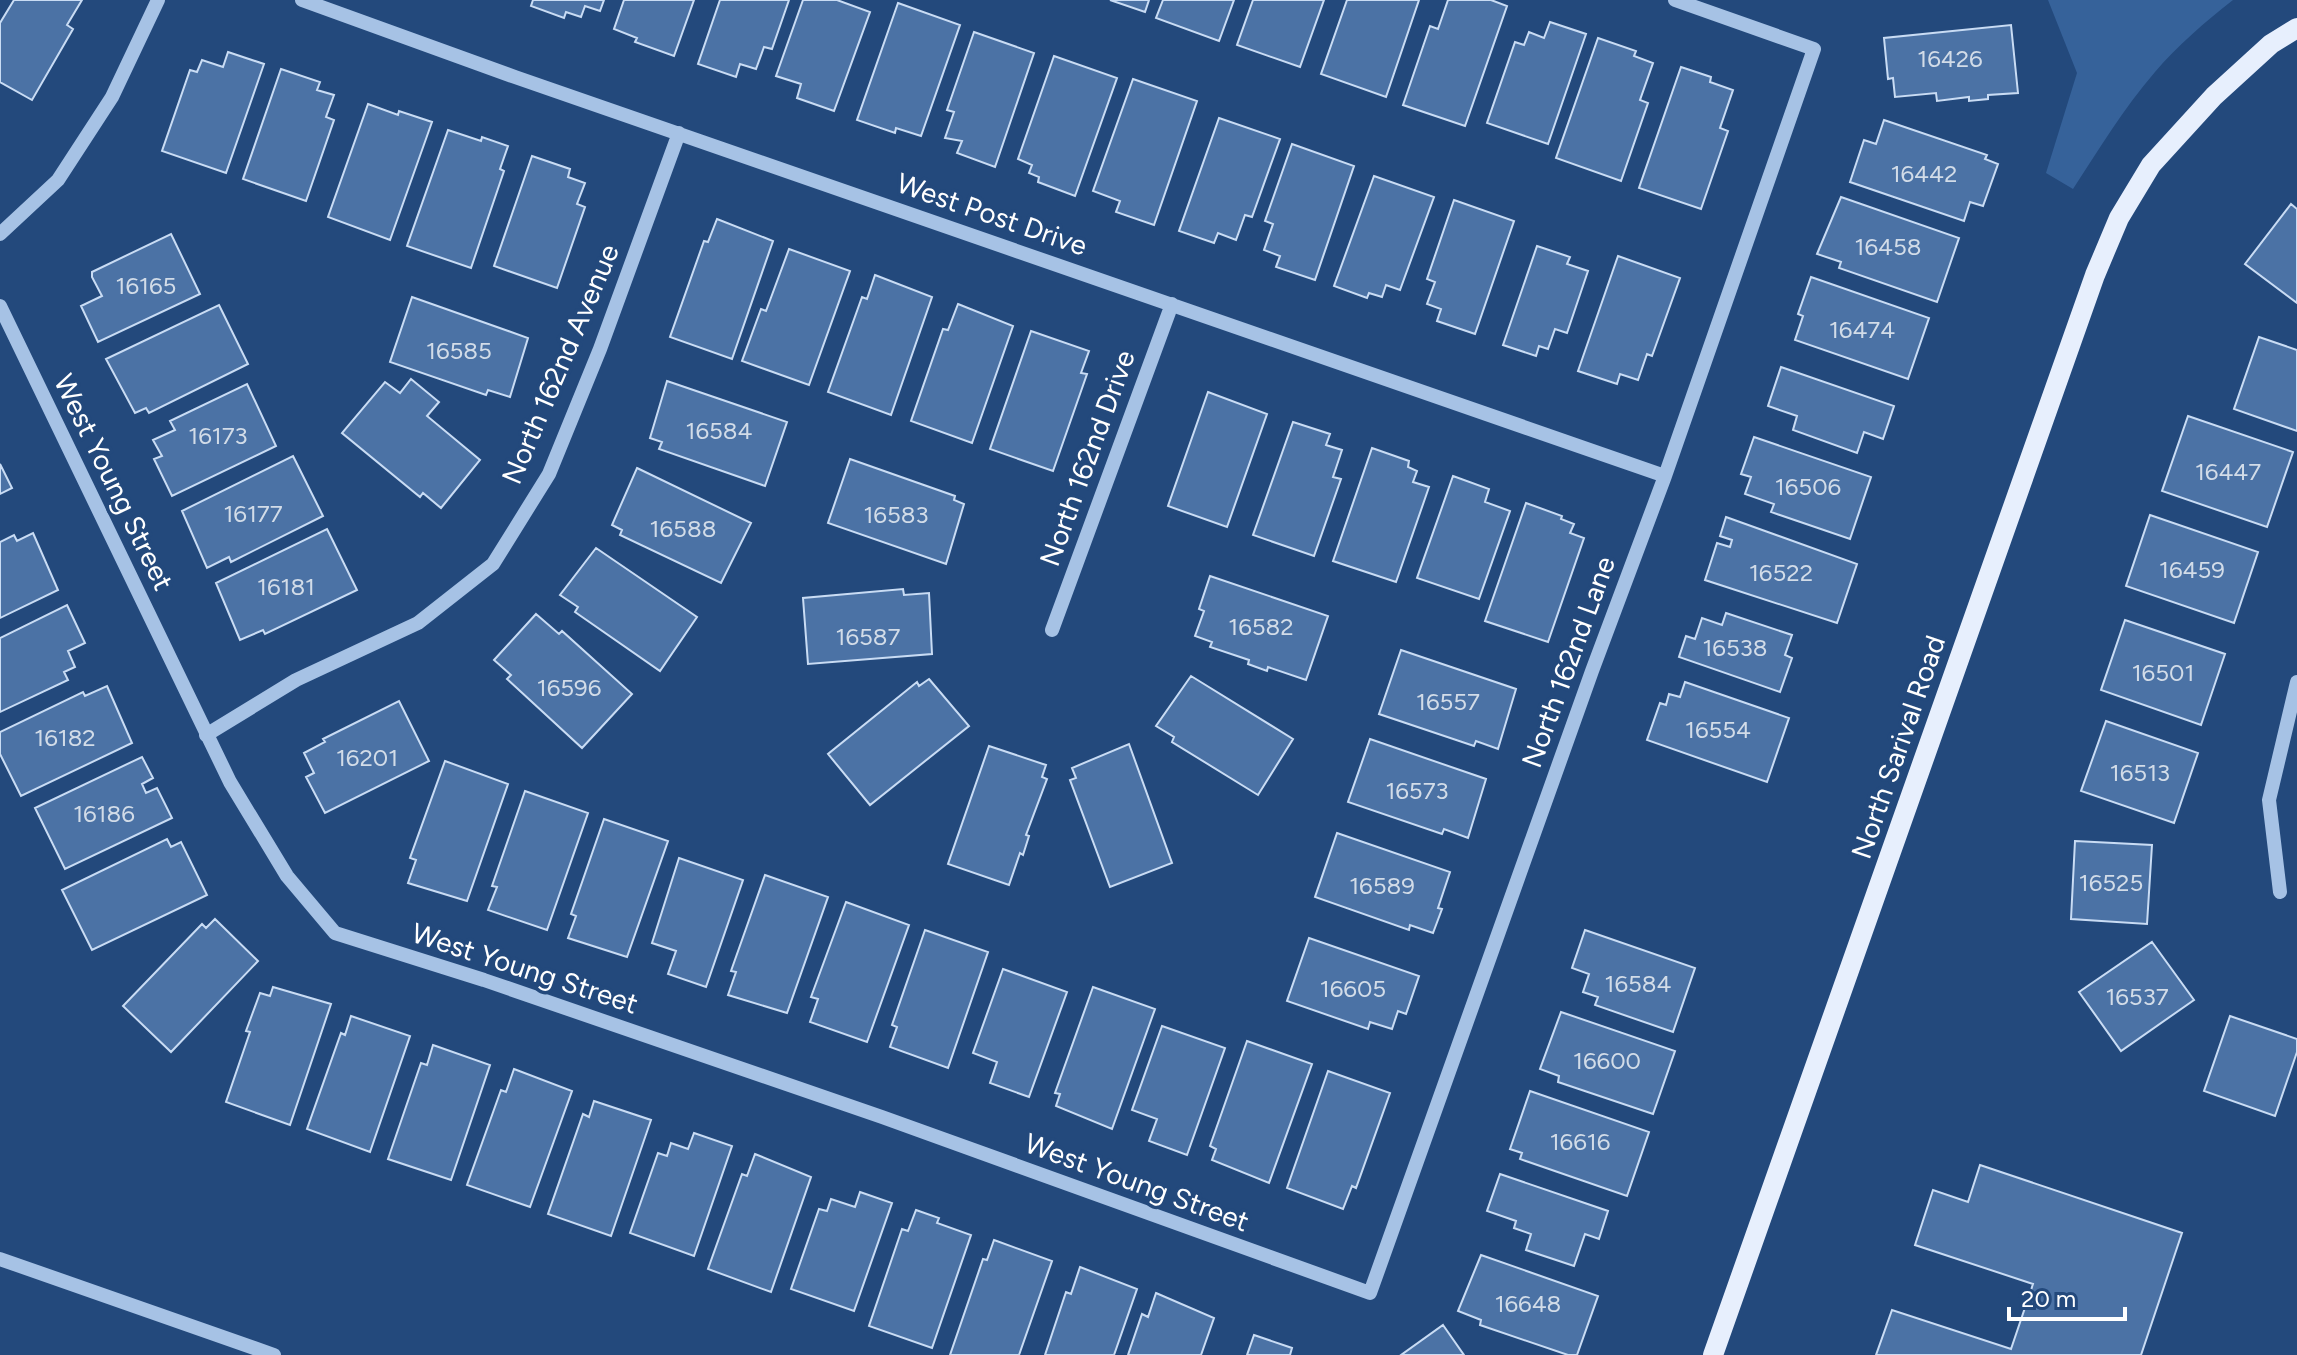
<svg xmlns="http://www.w3.org/2000/svg" width="2297" height="1355" font-family="Figtree,sans-serif">
	<style>
		.green { fill: #36629a }
		.building { fill: #4b72a5; stroke: #c9dcf4; stroke-width: 2 }
		.lines { fill: none; stroke-linecap: round; stroke-linejoin: round }
		.minor { stroke: #a6c2e5; stroke-width: 14 }
		.major { stroke: #e7effd; stroke-width: 20 }
		.labels { text-anchor: middle; dominant-baseline: central; stroke-width: 7; stroke-linejoin: round; paint-order: stroke }
		.number-label { font-size: 24px; fill: #d2dce8 }
		.street-label { font-size: 28px; fill: #fff; stroke: #23497c }
	</style>
	<rect width="100%" height="100%" fill="#23497c"/>
	<!-- green -->
	<path class="green" d="M2048,0H2233C2205,22 2178,45 2155,72C2124,108 2099,149 2073,189L2046,173L2077,73Z"/>
	<!-- building -->
	<path class="building" d="M14,0H82L67,25L73,29L32,100L0,82V23Z
		M533,0H604L600,11L585,6L581,17L566,12L564,18L531,6Z
		M624,0H694L674,56L635,42L637,38L614,29Z
		M720,0H789L772,49L764,47L756,69L740,64L736,77L698,64Z
		M803,0H837L870,12L834,111L797,98L801,84L776,76Z
		M1110,0H1149L1145,12Z
		M1163,0H1234L1219,41L1156,18Z
		M1253,0H1324L1300,67L1237,45Z
		M1347,0H1419L1386,97L1321,74Z
		M1448,0H1491L1507,6L1465,126L1403,105L1430,26L1438,29Z
		M898,3L960,25L921,136L896,128L895,133L857,120Z
		M1550,22L1586,34L1548,144L1487,123L1515,42L1524,45L1529,32L1544,38Z
		M2011,25L2018,93L1988,95V99L1969,101V97L1937,101L1936,93L1895,97L1893,78L1888,79L1884,38Z
		M974,32L1034,53L995,167L957,153L962,141L945,138L954,112L947,110Z
		M1598,38L1636,51L1634,56L1653,63L1640,100L1648,103L1621,181L1556,158Z
		M228,52L264,64L226,173L162,151L190,70L197,72L202,60L223,67Z
		M1054,56L1117,78L1075,196L1038,182L1039,177L1029,173L1032,165L1018,159Z
		M1681,67L1711,77L1710,82L1733,90L1720,128L1728,131L1701,209L1639,188Z
		M281,69L320,82L317,90L334,95L326,117L334,120L306,201L243,179Z
		M1133,79L1197,101L1154,225L1116,212L1120,201L1093,191Z
		M368,104L398,115L399,111L432,122L390,240L328,217Z
		M1219,118L1280,139L1252,217L1245,215L1236,240L1218,233L1214,243L1179,231Z
		M1884,120L1987,155L1985,159L1998,164L1983,206L1970,202L1964,221L1850,182L1864,140L1876,144Z
		M448,130L481,141L482,137L508,146L500,169L504,171L471,268L407,246Z
		M1292,144L1354,166L1315,280L1276,267L1280,256L1264,250L1273,224L1265,221Z
		M532,156L570,169L568,177L585,183L577,204L585,207L557,288L494,266Z
		M1374,176L1434,197L1400,290L1386,285L1382,297L1369,293L1367,298L1334,286Z
		M1841,197L1959,238L1937,302L1839,268L1841,262L1817,254Z
		M1454,200L1514,221L1475,334L1437,321L1441,309L1427,304L1435,282L1427,279Z
		M2291,204L2297,209V303L2245,264Z
		M717,219L773,241L732,359L670,337L704,241L708,242Z
		M171,234L200,294L98,342L81,306L102,296L92,277V272Z
		M1537,246L1570,257L1567,264L1588,271L1567,333L1555,329L1548,349L1539,346L1536,356L1503,345Z
		M789,249L850,271L809,385L742,361L761,309L766,311Z
		M1618,256L1680,278L1652,356L1647,354L1638,380L1620,374L1617,384L1578,371Z
		M875,275L932,297L891,415L828,392L862,297L867,299Z
		M1811,277L1929,318L1908,379L1795,340L1803,316L1798,314Z
		M412,297L528,338L510,397L488,390L486,395L390,362Z
		M958,304L1013,326L972,443L911,421L943,329L948,330Z
		M219,305L248,364L149,413L146,408L135,413L106,359Z
		M1031,331L1089,351L1081,373L1087,374L1053,471L990,449Z
		M2259,337L2297,350V431L2234,409Z
		M1781,367L1894,406L1883,439L1864,432L1857,453L1793,430L1797,416L1768,406Z
		M411,379L439,402L427,416L480,460L441,508L423,493L420,497L342,433L385,382L400,393Z
		M667,381L787,422L765,486L659,449L662,442L650,438Z
		M247,384L276,446L172,496L154,459L162,456L153,440L175,430L170,421Z
		M1208,392L1267,414L1227,527L1168,506Z
		M2188,416L2293,452L2267,527L2162,491Z
		M1293,422L1330,434L1326,445L1342,450L1333,477L1341,479L1314,556L1253,535Z
		M1754,437L1871,477L1850,539L1771,512L1774,504L1745,494L1751,477L1741,474Z
		M1372,448L1409,461L1408,467L1417,471L1413,482L1429,487L1396,582L1333,561Z
		M293,456L323,516L231,562L229,557L207,568L182,511Z
		M850,459L955,496L954,500L964,504L946,564L828,523Z
		M0,464L12,488L0,494Z
		M637,468L751,523L721,583L620,535L622,530L612,525Z
		M1453,476L1489,489L1485,502L1510,511L1479,599L1417,578Z
		M1526,503L1562,516L1561,519L1574,524L1570,533L1584,538L1548,642L1485,621Z
		M2150,515L2258,552L2234,623L2126,586Z
		M1726,517L1857,564L1837,623L1705,580L1717,543L1730,547L1732,540L1720,536Z
		M327,529L357,590L265,634L263,630L240,640L216,583Z
		M33,533L58,590L0,618V542L14,535L17,541Z
		M596,548L697,617L660,671L575,612L578,607L560,595Z
		M1210,576L1328,616L1306,680L1268,667L1267,671L1248,664L1249,660L1210,647L1212,642L1195,636L1204,611L1199,609Z
		M903,589L904,595L929,593L932,654L808,664L803,598Z
		M67,605L85,643L68,651L75,667L64,672L68,680L0,712V638Z
		M1726,613L1792,635L1785,655L1792,658L1780,692L1679,657L1686,636L1695,639L1702,618L1722,625Z
		M536,614L559,634L562,631L632,694L582,748L507,679L511,675L494,660Z
		M2125,620L2225,654L2201,725L2101,690Z
		M1401,650L1516,689L1498,749L1476,741L1474,746L1379,714Z
		M1191,676L1293,739L1258,795L1172,742L1174,737L1156,726Z
		M929,679L969,726L870,805L828,754L917,682L919,686Z
		M1685,682L1789,718L1767,782L1647,740L1660,703L1666,705L1669,694L1680,697Z
		M107,686L132,743L21,796L0,754V732L83,692L85,696Z
		M399,701L429,761L325,813L306,777L314,773L304,753L325,742L323,739Z
		M2106,721L2198,753L2174,823L2081,791Z
		M1370,739L1486,779L1468,838L1444,829L1442,834L1348,802Z
		M1129,744L1172,863L1110,887L1070,780L1076,778L1072,768Z
		M989,746L1046,765L1042,777L1047,779L1026,835L1029,836L1023,855L1020,853L1009,885L948,864Z
		M142,757L153,778L142,784L146,793L157,788L172,818L65,869L35,808Z
		M445,761L508,784L467,901L408,883L416,860L410,858Z
		M525,791L588,813L547,930L488,910L497,887L492,886Z
		M604,819L668,841L627,957L568,938L576,916L571,914Z
		M1337,833L1450,872L1438,908L1442,909L1433,933L1410,925L1409,930L1315,897Z
		M167,839L171,847L181,842L207,895L92,950L62,890Z
		M2075,841L2152,845L2147,924L2071,919Z
		M679,858L743,880L706,987L668,974L676,951L652,943Z
		M765,875L828,897L787,1013L728,995L736,972L731,971Z
		M846,902L909,925L867,1042L810,1022L818,999L811,997Z
		M215,919L258,961L171,1052L123,1006L202,924L206,928Z
		M925,930L988,952L948,1068L890,1047L897,1027L892,1025Z
		M1585,930L1695,968L1673,1032L1595,1005L1598,997L1583,992L1589,974L1572,968Z
		M1309,938L1419,976L1406,1014L1398,1011L1392,1029L1370,1022L1368,1029L1287,1001Z
		M2152,942L2194,1000L2121,1051L2079,992Z
		M1003,969L1067,992L1029,1097L990,1083L997,1062L973,1053Z
		M273,987L331,1004L290,1125L226,1102L250,1032L246,1031L260,993L270,996Z
		M1093,987L1155,1009L1112,1129L1056,1106L1060,1094L1055,1093Z
		M1561,1012L1675,1051L1653,1114L1558,1082L1559,1076L1540,1069Z
		M351,1016L410,1036L370,1152L307,1129L341,1033L345,1035Z
		M2230,1016L2297,1039V1052L2275,1116L2204,1091Z
		M1162,1026L1225,1048L1187,1155L1149,1141L1157,1119L1132,1110Z
		M1247,1041L1312,1064L1269,1183L1212,1160L1216,1149L1210,1146Z
		M433,1045L490,1065L451,1180L388,1159L421,1063L427,1065Z
		M514,1069L572,1091L530,1207L467,1185L501,1090L506,1092Z
		M1328,1071L1390,1093L1356,1188L1352,1186L1343,1209L1287,1188Z
		M1530,1091L1649,1132L1627,1196L1520,1159L1522,1153L1510,1149Z
		M594,1101L651,1120L611,1236L548,1214L583,1114L589,1117Z
		M694,1133L732,1146L694,1256L630,1233L658,1153L667,1156L671,1143L688,1149Z
		M755,1154L811,1177L771,1292L708,1269L742,1174L747,1176Z
		M1980,1165L2182,1233L2141,1355H1876L1892,1310L2011,1349L2033,1284L1915,1245L1933,1190L1968,1202Z
		M1500,1174L1608,1211L1599,1239L1585,1234L1574,1266L1526,1250L1531,1234L1514,1228L1516,1221L1487,1211Z
		M860,1192L892,1203L854,1311L791,1289L819,1209L827,1211L831,1199L855,1207Z
		M916,1210L939,1218L937,1223L971,1235L932,1348L869,1326L902,1229L908,1231Z
		M994,1240L1052,1261L1019,1355H950L983,1259L987,1260Z
		M1481,1255L1598,1296L1577,1355H1568L1480,1325L1481,1320L1458,1311Z
		M1080,1267L1137,1289L1114,1355H1045L1066,1292L1071,1294Z
		M1156,1293L1214,1318L1201,1355H1128L1142,1314L1148,1317Z
		M1443,1325L1464,1355H1401Z
		M1254,1335L1292,1348L1290,1355H1247Z"/>
	<g class="lines">
		<!-- minor -->
		<path class="minor" d="M302,0L515,77L1665,476
			M0,234L58,180L112,97L158,0
			M0,306L230,782L287,876L335,933L484,980L882,1117L1370,1293L1592,671L1665,476L1814,49L1675,0
			M1052,630L1172,304
			M206,735L296,680L418,623L493,564L549,474L600,349L679,133
			M2280,892L2269,800L2297,682
			M0,1259L274,1355"/>
		<!-- major -->
		<path class="major" d="M1713,1355L2095,275L2119,218L2151,165L2214,96L2271,44L2297,28"/>
	</g>
	<g class="labels">
		<!-- number labels -->
		<g class="number-label">
			<text x="1950" y="58">16426</text>
			<text x="1924" y="173">16442</text>
			<text x="1888" y="246">16458</text>
			<text x="146" y="285">16165</text>
			<text x="1862" y="329">16474</text>
			<text x="459" y="350">16585</text>
			<text x="719" y="430">16584</text>
			<text x="218" y="435">16173</text>
			<text x="2228" y="471">16447</text>
			<text x="1808" y="486">16506</text>
			<text x="253" y="513">16177</text>
			<text x="896" y="514">16583</text>
			<text x="683" y="528">16588</text>
			<text x="2192" y="569">16459</text>
			<text x="1781" y="572">16522</text>
			<text x="286" y="586">16181</text>
			<text x="1261" y="626">16582</text>
			<text x="868" y="636">16587</text>
			<text x="1735" y="647">16538</text>
			<text x="2163" y="672">16501</text>
			<text x="569" y="687">16596</text>
			<text x="1448" y="701">16557</text>
			<text x="1718" y="729">16554</text>
			<text x="65" y="737">16182</text>
			<text x="367" y="757">16201</text>
			<text x="2140" y="772">16513</text>
			<text x="1417" y="790">16573</text>
			<text x="104" y="813">16186</text>
			<text x="2111" y="882">16525</text>
			<text x="1382" y="885">16589</text>
			<text x="1638" y="983">16584</text>
			<text x="1353" y="988">16605</text>
			<text x="2137" y="996">16537</text>
			<text x="1607" y="1060">16600</text>
			<text x="1580" y="1141">16616</text>
			<text x="1528" y="1303">16648</text>
		</g>
		<!-- street labels -->
		<g class="street-label">
			<text transform="translate(992 214) rotate(19)">West Post Drive</text>
			<text transform="translate(560 364) rotate(-67)">North 162nd Avenue</text>
			<text transform="translate(1087 458) rotate(-70)">North 162nd Drive</text>
			<text transform="translate(114 482) rotate(64)">West Young Street</text>
			<text transform="translate(1568 662) rotate(-70)">North 162nd Lane</text>
			<text transform="translate(1898 747) rotate(-71)">North Sarival Road</text>
			<text transform="translate(525 968) rotate(18)">West Young Street</text>
			<text transform="translate(1137 1182) rotate(20)">West Young Street</text>
		</g>
	</g>
	<!-- scale -->
	<path d="M2009 1307v12h116v-12" fill="none" stroke="#ffffff" stroke-width="4"/>
	<text x="2021" y="1307" font-size="24" fill="#ffffff" stroke="#23497c" stroke-width="6" paint-order="stroke">20 m</text>
</svg>
